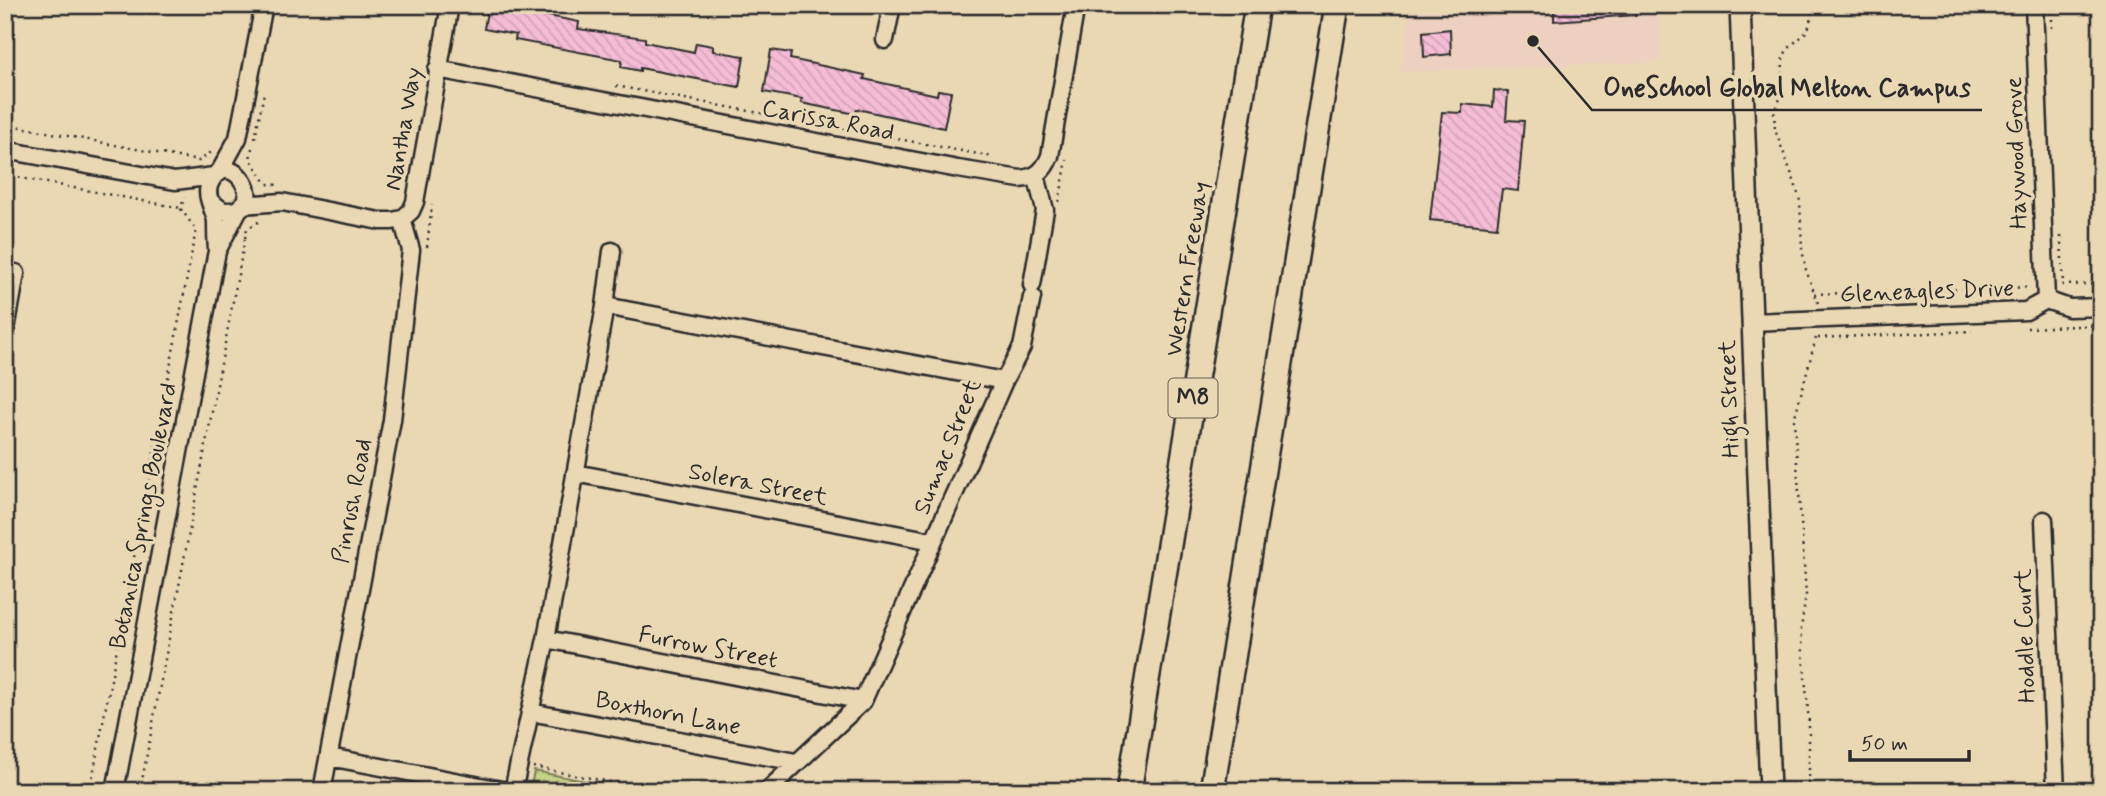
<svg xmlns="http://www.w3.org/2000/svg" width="2106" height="796" font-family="Mynerve,sans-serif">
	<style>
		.built { fill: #edd0bf }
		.park { fill: url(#park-dots); stroke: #797f58; stroke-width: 2 }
		.building { fill: url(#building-back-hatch); stroke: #2b2b2b; stroke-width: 2 }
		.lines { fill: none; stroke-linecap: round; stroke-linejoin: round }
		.minor-casing { stroke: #2b2b2b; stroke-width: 21 }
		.major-casing { stroke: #2b2b2b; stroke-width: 24 }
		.highway-casing { stroke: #2b2b2b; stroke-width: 28 }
		.path { stroke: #2b2b2b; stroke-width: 2.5; stroke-dasharray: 2 5; stroke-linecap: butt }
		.minor { stroke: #ead8b5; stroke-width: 16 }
		.major { stroke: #ead8b5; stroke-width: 19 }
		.highway { stroke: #ead8b5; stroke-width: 23 }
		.labels { text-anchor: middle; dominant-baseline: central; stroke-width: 7; stroke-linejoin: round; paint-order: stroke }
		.shield { fill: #ead8b5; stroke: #645f54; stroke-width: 2 }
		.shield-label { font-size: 23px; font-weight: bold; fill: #2b2b2b }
		.street-label { font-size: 24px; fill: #2b2b2b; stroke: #ead8b5 }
		.leader { fill: none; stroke: #2b2b2b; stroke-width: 2.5 }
		.callout-dot { fill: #2b2b2b; stroke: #ead8b5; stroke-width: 2.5 }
		.callout-label { font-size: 26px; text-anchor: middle; font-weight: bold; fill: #2b2b2b; stroke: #ead8b5; stroke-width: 7; stroke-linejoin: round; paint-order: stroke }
	</style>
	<defs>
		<pattern id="park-dots" width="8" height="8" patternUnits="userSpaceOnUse" patternTransform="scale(1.75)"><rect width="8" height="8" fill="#c7d386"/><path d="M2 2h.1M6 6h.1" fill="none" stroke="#abb574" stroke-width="1.8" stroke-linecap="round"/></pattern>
		<pattern id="building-back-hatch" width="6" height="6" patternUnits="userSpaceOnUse" patternTransform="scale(1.75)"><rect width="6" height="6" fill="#f4bdd5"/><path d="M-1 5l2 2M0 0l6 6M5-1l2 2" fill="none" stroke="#d1a3b7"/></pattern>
	</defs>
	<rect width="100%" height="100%" fill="#ead8b5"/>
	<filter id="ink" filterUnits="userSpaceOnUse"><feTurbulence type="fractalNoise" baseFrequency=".0143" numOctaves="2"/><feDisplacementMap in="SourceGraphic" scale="14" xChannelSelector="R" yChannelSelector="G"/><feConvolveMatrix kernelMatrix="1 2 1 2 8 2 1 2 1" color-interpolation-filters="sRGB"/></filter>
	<g filter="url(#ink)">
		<!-- built -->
		<path class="built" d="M1411,5H1660L1661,62L1400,72Z"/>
		<!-- park -->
		<path class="park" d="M534,771L636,791H530Z"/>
		<!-- building -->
		<path class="building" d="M1554,5H1634L1635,15L1554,21Z
			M487,11L519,16L520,11L544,15L579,22L578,29L645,38V42L694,52L696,43L713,46V51L744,56L739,87L640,68V71L621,67L622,60L515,40L516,35L484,29Z
			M1450,29L1451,54L1424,57L1423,32Z
			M771,50L791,53L790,59L865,75L864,79L937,95L938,90L951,92L944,128L857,109L856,114L801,103L802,99L764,92Z
			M1494,90L1508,92L1506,120L1524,121L1518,191L1502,189L1497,227L1430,220L1442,112L1462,113V104L1493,107Z"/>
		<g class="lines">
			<defs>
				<path id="minor" d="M2034,5L2046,300
					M885,40L892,5
					M437,69L958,169L1020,179C1036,178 1044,171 1050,156L1076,5
					M5,150L175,181L214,176
					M219,173L238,138L264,5
					M211,202L223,211C275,214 230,141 210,183C204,195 214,209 216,221C216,230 216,240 217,249
					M242,205L282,202L380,221H392L402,219L411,211L415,202L450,5
					M1032,285L1045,210L1036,175
					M605,306L612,251
					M1751,322L2026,311L2046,300L2069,308L2101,307
					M5,335L16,273
					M1004,381L1022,347L1032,297
					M575,473L933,541
					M2044,520L2056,791
					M546,639L863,701
					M530,712L796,762
					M329,757L507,791
					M115,791L217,251L240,207
					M322,791L392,420L411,250L402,219
					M513,791L546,639L605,306L1004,381L863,701L767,791"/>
				<path id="major" d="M1740,5L1770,791"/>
				<path id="highway" d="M1129,791L1257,5
					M1212,791L1337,5"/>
			</defs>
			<!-- minor casing -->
			<use href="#minor" class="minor-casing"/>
			<!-- major casing -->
			<use href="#major" class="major-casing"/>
			<!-- highway casing -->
			<use href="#highway" class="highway-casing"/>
			<!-- path -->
			<path class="path" d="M1811,5C1812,43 1798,31 1783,57L1782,95L1774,111L1775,130L1795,183L1800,201L1802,249L1806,270L1818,303
				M2052,5V30
				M616,86L994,157
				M5,124L199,161L213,151
				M255,138L264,93
				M252,148L250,159L267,184L279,185
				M5,175L181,208
				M1059,202L1067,160
				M2061,236L2063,285
				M245,238L247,229L260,221
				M427,247L432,205
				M2062,285L2101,284
				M1814,294L2031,287
				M2027,328L2101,325
				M1818,338L1972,331
				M5,397L14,349
				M533,767L657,791
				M90,791L196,230L181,209L184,197
				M140,791L245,238
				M1809,791V723L1801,629L1806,594L1794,420L1817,334"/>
			<!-- minor -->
			<use href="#minor" class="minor"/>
			<!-- major -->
			<use href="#major" class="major"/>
			<!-- highway -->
			<use href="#highway" class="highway"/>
		</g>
	</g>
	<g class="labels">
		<!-- shield labels -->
		<rect class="shield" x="1168.5" y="378.5" width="49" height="39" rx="5"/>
		<g class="shield-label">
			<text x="1193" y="398">M8</text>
		</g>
		<!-- street labels -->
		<g class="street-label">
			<text transform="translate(828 121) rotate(11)">Carissa Road</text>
			<text transform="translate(404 129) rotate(-80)">Nantha Way</text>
			<text transform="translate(2017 153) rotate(-92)">Haywood Grove</text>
			<text transform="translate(1188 269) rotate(-81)">Western Freeway</text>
			<text transform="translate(1927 292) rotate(-2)">Gleneagles Drive</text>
			<text transform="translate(1730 399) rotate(-92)">High Street</text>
			<text transform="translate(948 447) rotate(-68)">Sumac Street</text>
			<text transform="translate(758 485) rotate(11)">Solera Street</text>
			<text transform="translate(353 501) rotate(-79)">Pinrush Road</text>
			<text transform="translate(144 516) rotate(-79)">Botanica Springs Boulevard</text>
			<text transform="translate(2026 636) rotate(-92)">Hoddle Court</text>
			<text transform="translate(708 648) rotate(11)">Furrow Street</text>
			<text transform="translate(668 714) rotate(11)">Boxthorn Lane</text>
		</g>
	</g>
	<!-- callouts -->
	<path class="leader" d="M1533 41L1592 110H1982"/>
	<circle class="callout-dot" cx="1533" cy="41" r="7"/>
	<g class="callout-label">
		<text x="1787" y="96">OneSchool Global Melton Campus</text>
	</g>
	<!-- margin -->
	<rect width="2106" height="796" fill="none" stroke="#ead8b5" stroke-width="28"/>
	<rect x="14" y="14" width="2078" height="768" fill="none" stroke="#2b2b2b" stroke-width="2.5" filter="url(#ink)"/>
	<!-- scale -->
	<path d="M1850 750v10h119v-10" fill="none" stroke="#2b2b2b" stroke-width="3.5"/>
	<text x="1861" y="750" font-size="21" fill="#2b2b2b" stroke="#ead8b5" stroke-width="5" paint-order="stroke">50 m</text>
</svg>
